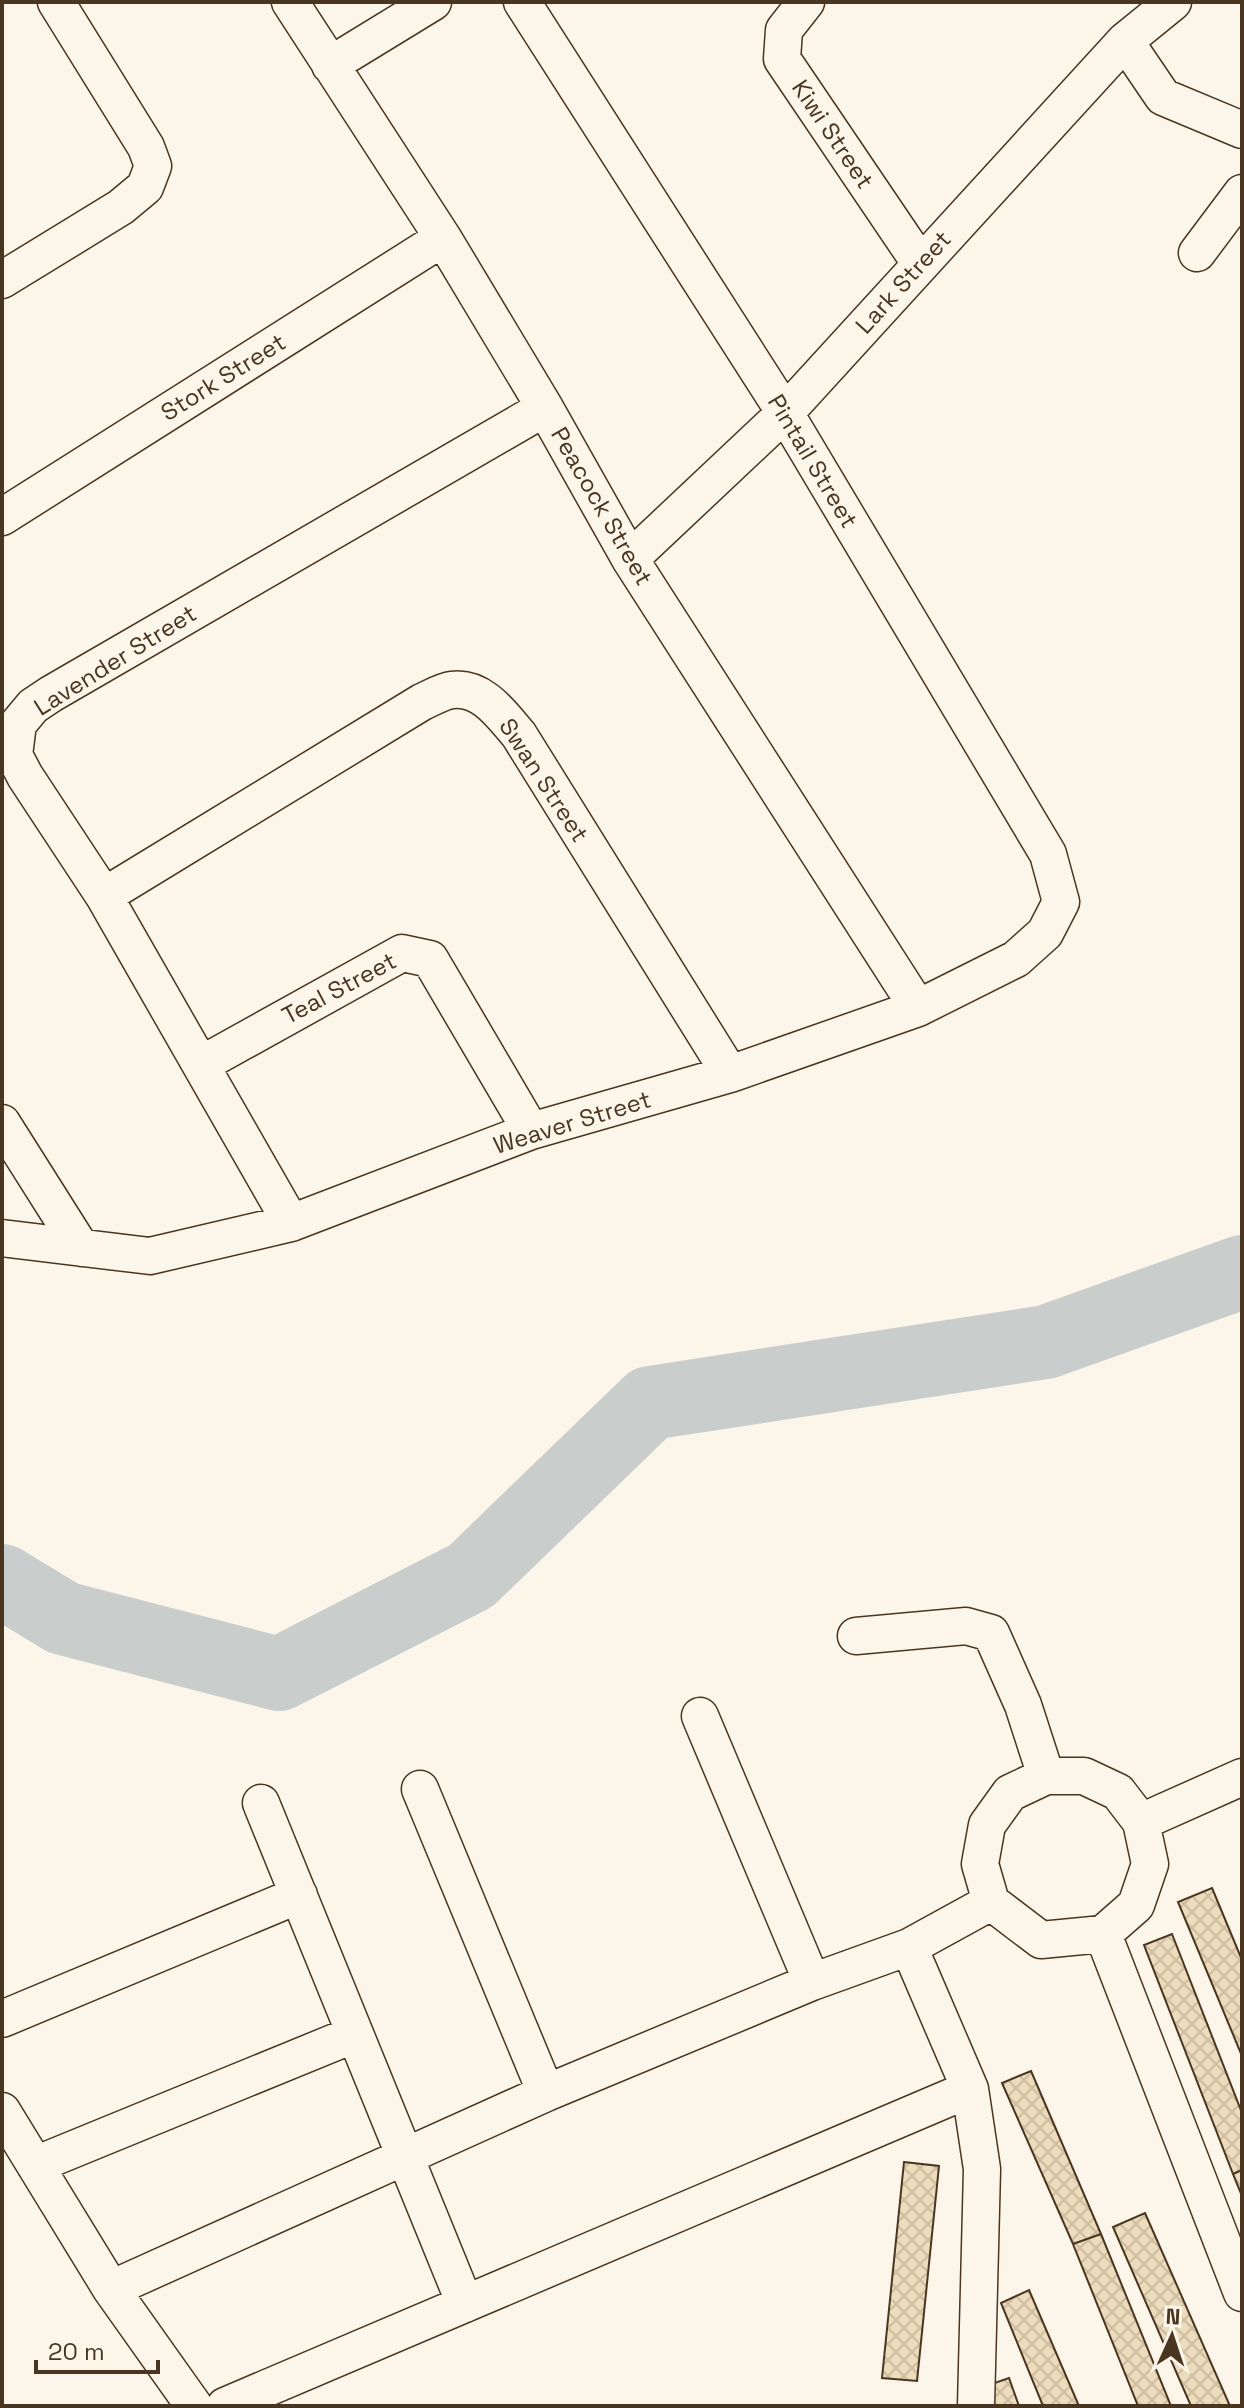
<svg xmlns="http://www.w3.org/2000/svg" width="1244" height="2408" font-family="'Space Grotesk',sans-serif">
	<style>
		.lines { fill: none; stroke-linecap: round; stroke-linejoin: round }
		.river { stroke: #c9cecd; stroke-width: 74 }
		.building { fill: url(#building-cross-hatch); stroke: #4a3520; stroke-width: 2 }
		.minor-casing { stroke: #4a3520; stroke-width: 39 }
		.minor { stroke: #fbf6e9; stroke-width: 36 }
		.labels { text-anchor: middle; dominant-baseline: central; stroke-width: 6; stroke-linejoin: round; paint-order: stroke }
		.street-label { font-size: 24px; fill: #4a3520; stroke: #fbf6e9 }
	</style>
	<defs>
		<pattern id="building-cross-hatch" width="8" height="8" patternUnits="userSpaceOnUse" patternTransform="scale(2)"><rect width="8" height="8" fill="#ecdcbc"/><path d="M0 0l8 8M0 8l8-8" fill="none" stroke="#ccbda1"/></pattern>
	</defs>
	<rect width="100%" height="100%" fill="#fbf6e9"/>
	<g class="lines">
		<!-- river -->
		<path class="river" d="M2,1581L63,1618L279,1674L471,1576L650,1403L1046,1342L1242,1272"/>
	</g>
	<!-- building -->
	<path class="building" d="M1212,1888L1242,1960V2056L1178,1902Z
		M1172,1934L1242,2113V2170L1233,2174L1144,1945Z
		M1031,2071L1101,2234L1073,2244L1002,2083Z
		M904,2162L939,2166L917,2381L882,2378Z
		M1242,2170V2196L1233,2174Z
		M1145,2213L1230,2406H1191L1113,2227Z
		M1101,2234L1171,2406H1138L1073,2244Z
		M1029,2290L1079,2406H1043L1001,2303Z
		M1009,2378L1019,2406H986L980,2388Z"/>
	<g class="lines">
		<defs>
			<path id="minor" d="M290,2L443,238L545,408L630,559L918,1008
				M806,2L784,30L782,59L920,263
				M1125,41L1163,97L1242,130
				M330,65L433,2
				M1197,253L1242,193
				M2,280L121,207L145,187L153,166L146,147L56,2
				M2,517L443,238
				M630,559L785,413L1125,41L1173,2
				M104,896L422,702C431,698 443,691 452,690C482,686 502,715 519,735L730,1074
				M202,1064L402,953L430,959L531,1131
				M2,1123L81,1248
				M291,1223L104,896L25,776L14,755L18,724L33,706L51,694L545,408
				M2,1238L150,1256L291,1223L531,1131L730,1074L918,1008L1016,959L1045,933L1061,902L1048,854L785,413L522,2
				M856,1636L966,1626L991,1633L1023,1705L1046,1776
				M700,1716L812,1982
				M1046,1776H1084L1118,1792L1141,1822L1150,1864L1136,1905L1103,1934L1041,1940L991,1902L980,1864L987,1825L1010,1793Z
				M420,1789L546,2093
				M261,1803L465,2304
				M1141,1822L1242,1777
				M1103,1934L1242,2293
				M909,1947L970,2089L982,2169L976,2406
				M2,2019L299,1895
				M2,2111L111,2289L194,2406
				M35,2165L355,2034
				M111,2289L546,2093L812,1982L909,1947L991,1902
				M225,2406L970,2089"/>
		</defs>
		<!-- minor casing -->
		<use href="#minor" class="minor-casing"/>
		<!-- minor -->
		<use href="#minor" class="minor"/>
	</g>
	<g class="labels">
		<!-- street labels -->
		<g class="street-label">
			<text transform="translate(833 134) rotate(56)">Kiwi Street</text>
			<text transform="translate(903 282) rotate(-48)">Lark Street</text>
			<text transform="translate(223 377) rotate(-32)">Stork Street</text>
			<text transform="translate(813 461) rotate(59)">Pintail Street</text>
			<text transform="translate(602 506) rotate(60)">Peacock Street</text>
			<text transform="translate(115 660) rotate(-32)">Lavender Street</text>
			<text transform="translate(544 780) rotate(57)">Swan Street</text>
			<text transform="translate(339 988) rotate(-28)">Teal Street</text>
			<text transform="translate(572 1122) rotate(-17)">Weaver Street</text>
		</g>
	</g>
	<!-- border -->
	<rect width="1244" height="2408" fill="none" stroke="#4a3520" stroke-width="8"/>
	<!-- north arrow -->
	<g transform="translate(1172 2336) rotate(3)" stroke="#fbf6e9" stroke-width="6" paint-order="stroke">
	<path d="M0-6L14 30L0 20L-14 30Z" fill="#4a3520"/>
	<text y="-12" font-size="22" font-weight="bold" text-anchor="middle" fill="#4a3520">N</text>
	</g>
	<!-- scale -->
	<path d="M36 2360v12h122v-12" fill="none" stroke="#4a3520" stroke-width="4"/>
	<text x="48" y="2360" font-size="24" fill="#4a3520" stroke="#fbf6e9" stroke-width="6" paint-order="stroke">20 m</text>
</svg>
